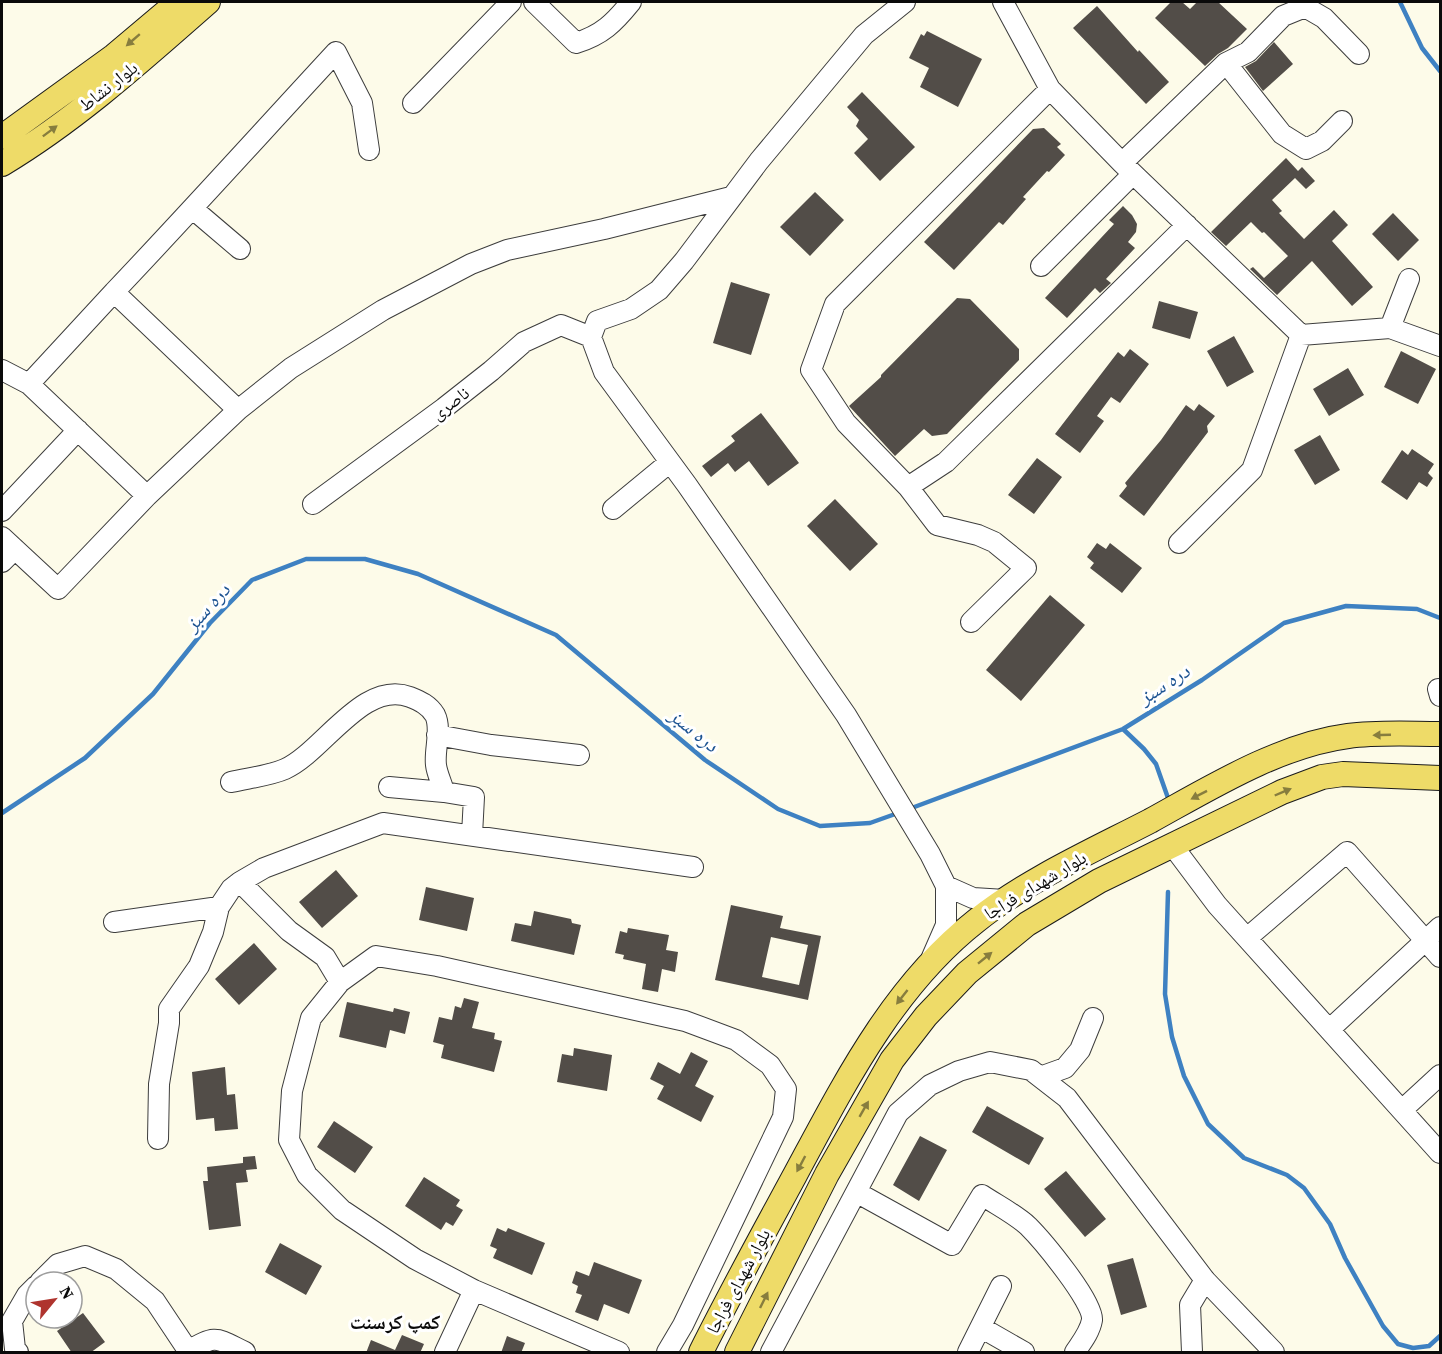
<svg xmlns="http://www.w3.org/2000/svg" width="1442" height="1354" font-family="'Source Serif 4','Noto Naskh Arabic',serif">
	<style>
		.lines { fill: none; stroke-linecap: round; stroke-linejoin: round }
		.stream { stroke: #3e81c2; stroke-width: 4.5 }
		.building { fill: #524d48; fill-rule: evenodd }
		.minor-casing { stroke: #3d3d3d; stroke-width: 22 }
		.major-casing { stroke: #1b1b1b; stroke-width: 26 }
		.minor { stroke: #fff; stroke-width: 20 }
		.major { stroke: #eedb68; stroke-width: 24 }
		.oneway { fill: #877d3e }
		.labels { text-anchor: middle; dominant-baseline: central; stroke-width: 6; stroke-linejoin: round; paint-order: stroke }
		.street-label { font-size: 18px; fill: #0a0a0a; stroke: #fff }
		.water-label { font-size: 20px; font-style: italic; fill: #1e5492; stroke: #fff }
		.neighbourhood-label { font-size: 20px; font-weight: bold; fill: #0a0a0a; stroke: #fff }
	</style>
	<rect width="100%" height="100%" fill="#fdfbe9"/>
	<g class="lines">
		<!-- stream -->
		<path class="stream" d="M1400,2L1422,48L1440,71
			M1123,729L1144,749L1156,764L1168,798
			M909,809L1123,729L1202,680L1284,623L1346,606L1417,609L1440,618
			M2,813L85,758L153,694L210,623L252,580L306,559H365L418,574L556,635L705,760L778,809L820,826L870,823L898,813
			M1168,892L1165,994L1172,1037L1184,1076L1208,1124L1244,1158L1287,1175L1304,1188L1330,1224L1345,1258L1383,1326L1398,1344L1413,1348L1429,1346L1440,1336"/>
	</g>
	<!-- building -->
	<path class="building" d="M1171,2H1182L1190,9L1197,2H1218L1247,29L1228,48L1218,54L1205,66L1155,18Z
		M1097,6L1138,52L1139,50L1169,82L1146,104L1073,28Z
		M927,31L982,59L958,107L920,87L929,68L909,58L921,34L924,36Z
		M1274,42L1293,64L1263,91L1245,67L1256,61Z
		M862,92L915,147L880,181L854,153L868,139L856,126L859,120L847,107Z
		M1044,128L1061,144L1057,147L1065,155L1049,172L1047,171L1023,197L1026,199L1003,225L999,222L954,270L924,242L1033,129Z
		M1286,158L1298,171L1302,167L1315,181L1306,189L1295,178L1272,200L1282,211L1279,213L1304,239L1334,210L1348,225L1332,241L1373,287L1352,306L1312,261L1277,295L1250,269L1253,267L1264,278L1288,256L1264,232L1262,233L1251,222L1226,246L1211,232Z
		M815,192L844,220L810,256L780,227Z
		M1123,206L1132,215L1137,224L1136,232L1128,242L1135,248L1106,279L1111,283L1100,293L1095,288L1067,318L1045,298L1114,224L1109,220Z
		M1393,213L1419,240L1398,261L1372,234Z
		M731,282L770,294L751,355L713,343Z
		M957,298L970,299L1019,349V360L947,434L932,436L924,429L895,456L849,406L881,377V375Z
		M1159,301L1198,312L1190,339L1152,328Z
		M1234,336L1254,372L1227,387L1207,351Z
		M1130,349L1149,364L1120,403L1111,397L1097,416L1104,421L1080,453L1055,434L1118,352L1124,357Z
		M1401,351L1436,369L1418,404L1384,387Z
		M1348,368L1364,395L1329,416L1313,389Z
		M1199,404L1215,416L1207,426L1208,432L1144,516L1119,496L1127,486L1125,483L1161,440L1186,405L1194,411Z
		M761,413L799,463L768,486L749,461L735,472L728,463L711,477L702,466L735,441L731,436Z
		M1320,435L1340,470L1315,485L1294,450Z
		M1412,449L1434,464L1428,473L1433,478L1427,487L1419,482L1407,500L1381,482L1402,450L1408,455Z
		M1037,458L1062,477L1034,514L1008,495Z
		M835,499L878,544L850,571L807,526Z
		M1097,543L1106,549L1110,543L1142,568L1122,593L1090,568L1094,563L1087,557Z
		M1050,595L1085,625L1021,701L986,670Z
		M336,870L358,896L322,928L299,902Z
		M426,887L474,898L467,931L419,920Z
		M731,905L783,916L780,928L821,936L808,1000L715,980ZM771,937L808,945L799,985L762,977Z
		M534,911L571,919L572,923L581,925L574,955L511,941L515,923L531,926Z
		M628,928L669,935L666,950L678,952L675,972L662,969L658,992L642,989L646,964L623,959L624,955L615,953L620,931L627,933Z
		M254,943L277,969L239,1005L215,979Z
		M464,998L479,1002L472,1028L495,1033L494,1039L502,1041L494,1072L441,1058L444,1045L433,1042L439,1017L452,1020L455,1006L461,1008Z
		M347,1002L393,1012L394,1008L410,1012L405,1034L390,1030L386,1048L339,1037Z
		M574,1048L612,1055L607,1091L557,1082L562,1054L573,1056Z
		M691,1052L708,1061L695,1086L714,1096L701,1122L657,1099L664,1086L650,1079L658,1062L680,1074Z
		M225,1067L227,1095L235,1094L238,1129L215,1131L214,1118L196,1120L192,1072Z
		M987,1106L1044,1138L1029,1165L972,1132Z
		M334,1121L373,1147L355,1173L317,1147Z
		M920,1136L947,1150L919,1201L893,1185Z
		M255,1156L257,1169L246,1170L248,1182L236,1183L241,1226L209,1230L203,1181H208L207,1167L243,1163V1157Z
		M1066,1171L1106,1219L1085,1237L1044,1189Z
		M424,1177L460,1200L456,1206L463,1210L453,1226L446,1222L441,1230L405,1206Z
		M497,1228L506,1232L508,1228L545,1243L532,1275L493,1258L497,1249L490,1246Z
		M280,1243L322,1266L306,1295L265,1272Z
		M1133,1258L1147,1307L1121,1315L1107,1265Z
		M594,1262L642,1280L629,1314L604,1304L598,1321L575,1312L582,1295L576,1293L578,1286L572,1283L576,1271L589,1276Z
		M83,1313L105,1342L90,1353H72L57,1331Z
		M402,1335L424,1344L420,1353H366L371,1340L395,1350Z
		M507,1336L525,1343L521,1353H501Z"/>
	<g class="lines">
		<defs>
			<path id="minor" d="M534,2L576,43C602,35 614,23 631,2
				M905,2L864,35L759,161L684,261L659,290L631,309L597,321L591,337L604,372L687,485L846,715L930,854L946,886
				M1003,2L1050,89L1122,163L1301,335
				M1226,63L1282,134L1306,149L1322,141L1342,121
				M413,103L511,2
				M1122,163L1226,63L1248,52L1283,16L1305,7L1324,18L1359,54
				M193,209L240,249
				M1041,266L1133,174
				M114,292C189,213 262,132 336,52L362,103L369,150
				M1390,328L1409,279
				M2,370L29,384L147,496
				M29,384L114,292L238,410
				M908,487L946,462L1187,225
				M313,504L444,408L491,371L524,342L561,325L591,337
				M613,509L670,462
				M2,511L78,430
				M2,537L58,589L147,496L238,410L291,368L383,310L471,264L507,250L604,229L731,197
				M1179,543L1252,470L1301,335L1390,328L1440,346
				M2,562L15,549
				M971,622L1026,568L994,542L978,535L937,525L908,487L846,423L811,370L835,304L1050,89
				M1438,689L1440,696
				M437,735L491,745L579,755
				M231,782C248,778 269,776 285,769C323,752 363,679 410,697C420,701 429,705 435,715C442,729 434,750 436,765C437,774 442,783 444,792L474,797L472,835
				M389,787L444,792
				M1172,845L1217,905L1440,1153
				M114,922L219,907L231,889L240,882
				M1247,938L1347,852L1440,957
				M932,957L946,925V886L973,898L1005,900
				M340,982L325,957L289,931L240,882L264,868L383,823L693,867
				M1330,1029L1440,927
				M1040,1077L1065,1068L1080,1050L1093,1018
				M1402,1110L1440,1075
				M158,1139L159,1084L169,1023V1009L199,966L213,932L219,907
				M856,1192L952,1245L982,1195C997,1205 1015,1214 1028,1226C1042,1240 1094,1302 1092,1320C1090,1332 1081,1343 1075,1352
				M40,1282L58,1264L85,1256L116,1269L155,1301L189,1352
				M982,1328L1024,1352
				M188,1351C217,1334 216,1338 245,1352
				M18,1352L15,1349L12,1321L27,1295L36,1286
				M445,1352L474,1290
				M619,1352L474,1290L415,1259L342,1210L307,1175L289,1140L292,1091L311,1018L340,982L376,956L437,966L685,1021L736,1040L770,1065L786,1089L783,1117L683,1325L667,1352
				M771,1352L898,1113L930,1085L959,1071L990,1062L1031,1070L1067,1098L1205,1280L1274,1352
				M968,1352L1001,1286
				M1192,1352L1190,1305L1205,1280"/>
			<path id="major" d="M2,137L114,56L178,2
				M2,164C77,119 143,59 208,2
				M701,1352C731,1292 763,1234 795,1175C844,1084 893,986 976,921C1027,880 1092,851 1150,821C1210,788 1279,745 1348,736C1378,732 1410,734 1440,734
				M737,1352L827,1174L892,1060L926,1016L967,973L1027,924L1099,881L1282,792L1322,777L1343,774L1440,778"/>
		</defs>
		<!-- minor casing -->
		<use href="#minor" class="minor-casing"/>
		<!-- major casing -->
		<use href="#major" class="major-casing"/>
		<!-- minor -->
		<use href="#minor" class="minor"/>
		<!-- major -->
		<use href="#major" class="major"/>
	</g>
	<!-- one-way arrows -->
	<defs><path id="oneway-solid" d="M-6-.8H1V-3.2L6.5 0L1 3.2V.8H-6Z" transform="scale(1.5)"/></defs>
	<g class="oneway">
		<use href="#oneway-solid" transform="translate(133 40) rotate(139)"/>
		<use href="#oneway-solid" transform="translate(50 131) rotate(-37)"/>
		<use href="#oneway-solid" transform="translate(1382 735) rotate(178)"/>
		<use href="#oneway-solid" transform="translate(1283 792) rotate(-23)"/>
		<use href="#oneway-solid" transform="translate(1199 795) rotate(153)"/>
		<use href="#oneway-solid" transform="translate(985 958) rotate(-39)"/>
		<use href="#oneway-solid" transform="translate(902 997) rotate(128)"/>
		<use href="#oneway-solid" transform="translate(864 1109) rotate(-60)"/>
		<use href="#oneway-solid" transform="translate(801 1164) rotate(118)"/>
		<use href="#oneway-solid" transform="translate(764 1300) rotate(-64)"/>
	</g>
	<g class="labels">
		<!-- street labels -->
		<g class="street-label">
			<text transform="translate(108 86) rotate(-38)">بلوار نشاط</text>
			<text transform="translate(450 403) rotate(-37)">ناصری</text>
			<text transform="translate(1035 885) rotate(-31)">بلوار شهدای فراجا</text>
			<text transform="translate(738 1281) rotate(-62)">بلوار شهدای فراجا</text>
		</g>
		<!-- water labels -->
		<g class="water-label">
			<text transform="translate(207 607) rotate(-48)">دره سبز</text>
			<text transform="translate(1164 684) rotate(-33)">دره سبز</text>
			<text transform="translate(694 730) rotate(39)">دره سبز</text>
		</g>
		<!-- neighbourhood labels -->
		<g class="neighbourhood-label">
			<text x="395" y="1322">کمپ کرسنت</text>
		</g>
	</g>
	<!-- border -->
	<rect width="1442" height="1354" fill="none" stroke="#0a0a0a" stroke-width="6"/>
	<!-- north arrow -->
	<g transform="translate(54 1300) rotate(60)"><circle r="28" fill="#ffffff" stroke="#9d9d9d" stroke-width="1.5"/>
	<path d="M0-4.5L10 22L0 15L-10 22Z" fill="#af342e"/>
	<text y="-9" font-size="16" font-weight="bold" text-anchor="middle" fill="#0a0a0a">N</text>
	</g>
</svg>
